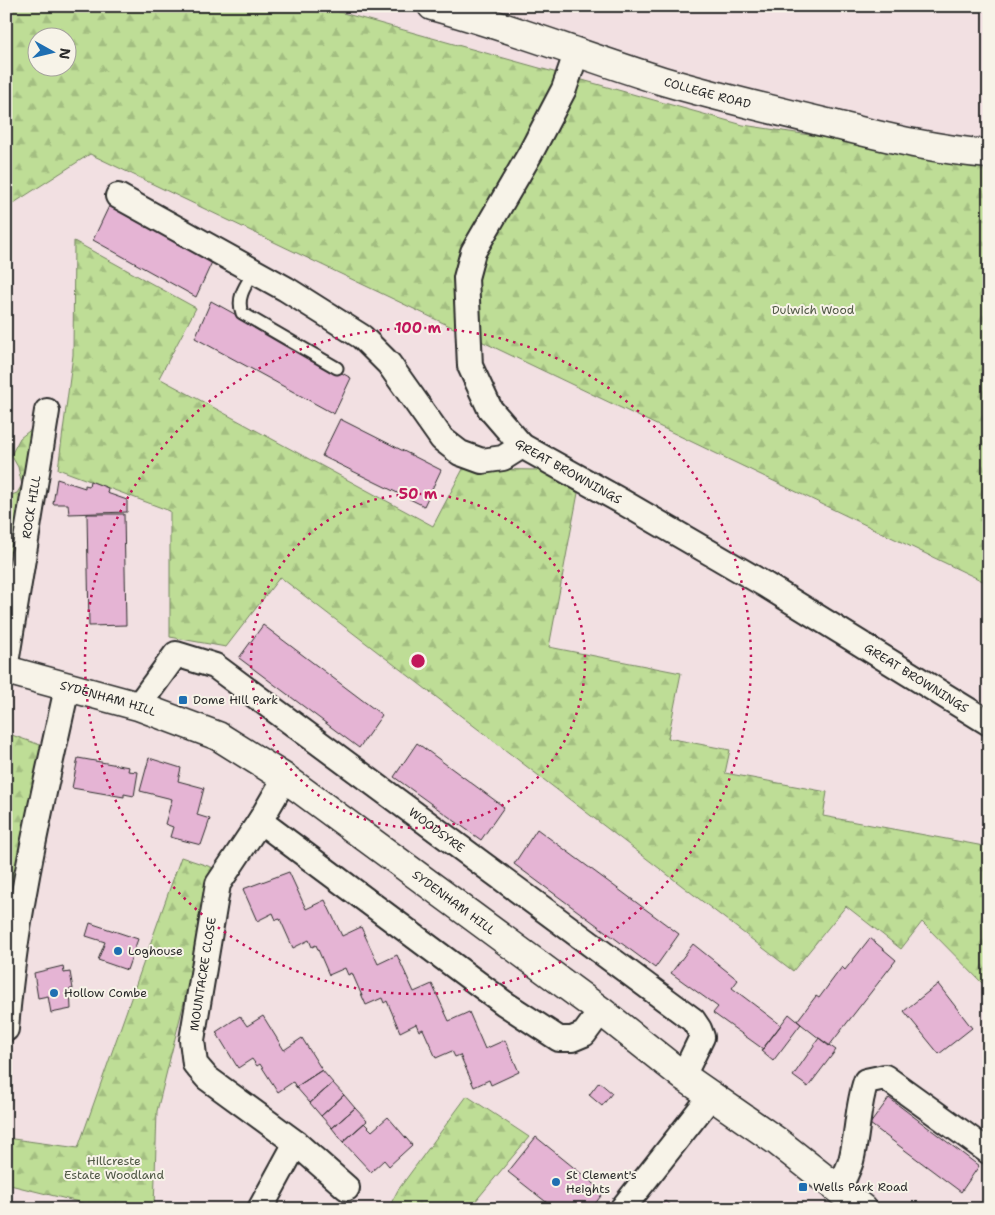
<svg xmlns="http://www.w3.org/2000/svg" width="995" height="1215" font-family="'Shantell Sans',sans-serif">
	<style>
		.forest { fill: url(#forest-firs); stroke: #748460; fill-rule: evenodd }
		.building { fill: #e5b4d4; stroke: #2b2b2b }
		.lines { fill: none; stroke-linecap: round; stroke-linejoin: round }
		.lane-casing { stroke: #2b2b2b; stroke-width: 15 }
		.street-casing { stroke: #2b2b2b; stroke-width: 28 }
		.secondary-casing { stroke: #2b2b2b; stroke-width: 31 }
		.lane { stroke: #f7f3e8; stroke-width: 11 }
		.street { stroke: #f7f3e8; stroke-width: 24 }
		.secondary { stroke: #f7f3e8; stroke-width: 28 }
		.ring { fill: none; stroke: #c2185b; stroke-width: 2.5; stroke-dasharray: 2.5 5 }
		.poi-dot { fill: #1f6fb2; stroke: #f7f3e8; stroke-width: 2 }
		.labels { text-anchor: middle; dominant-baseline: central; stroke-width: 4; stroke-linejoin: round; paint-order: stroke }
		.street-label { font-size: 12px; fill: #2b2b2b; stroke: #f7f3e8 }
		.park-label { font-size: 12px; fill: #505846; stroke: #f7f3e8 }
		.poi-label { font-size: 12px; fill: #2b2b2b; stroke: #f7f3e8; text-anchor: start }
		.centre { fill: #c2185b; stroke: #f7f3e8; stroke-width: 2.5 }
		.ring-label { font-size: 15px; text-anchor: middle; font-weight: bold; fill: #c2185b; stroke: #f7f3e8; stroke-width: 4; stroke-linejoin: round; paint-order: stroke }
	</style>
	<defs>
		<pattern id="forest-firs" width="22" height="20" patternUnits="userSpaceOnUse" patternTransform="scale(1.25)"><rect width="22" height="20" fill="#bedd96"/><path d="M5 1l3.5 6h-7zM16 11l3.5 6h-7z" fill="#a3be81"/></pattern>
	</defs>
	<rect width="100%" height="100%" fill="#f2e0e2"/>
	<filter id="ink" filterUnits="userSpaceOnUse"><feTurbulence type="fractalNoise" baseFrequency=".02" numOctaves="2"/><feDisplacementMap in="SourceGraphic" scale="10" xChannelSelector="R" yChannelSelector="G"/><feConvolveMatrix kernelMatrix="1 2 1 2 8 2 1 2 1" color-interpolation-filters="sRGB"/></filter>
	<g filter="url(#ink)">
		<!-- forest -->
		<path class="forest" d="M6,6H318L743,125L989,162V584L90,154L6,208ZM38,38H68V68H38Z
			M74,241L196,308L159,378L433,526L463,469L541,470L578,493L549,647L681,673L668,738L730,750L725,773L827,792L823,816L989,847V990L922,922L901,949L846,906L793,971L280,577L226,647L170,637V511L58,469L73,355Z
			M29,431L49,436L23,537L13,535L6,569V497L17,493L22,485L18,467L11,455L20,438Z
			M6,733L46,747L14,894L6,899Z
			M181,857L217,869L157,1111L154,1209H83V1203L6,1184V1138L78,1148Z
			M467,1096L529,1137L469,1209H388L398,1190Z"/>
		<!-- building -->
		<path class="building" d="M110,204L212,262L196,297L93,240Z
			M211,301L351,378L334,414L195,338Z
			M340,419L441,470L424,506L322,456Z
			M57,479L85,488V485L89,486L90,481L108,488L107,493L127,500V512L69,514L68,504H53Z
			M87,514H124L126,625L89,626Z
			M263,625L382,715L359,748L239,658Z
			M417,743L504,807L481,840L394,777Z
			M78,758L129,767L128,771L138,772L134,796L124,794V797L72,788Z
			M149,758L181,768L178,781L204,788L197,815L210,819L201,845L170,837L173,827L165,824L172,799L140,791Z
			M537,829L679,934L655,968L514,864Z
			M289,872L306,909L325,900L342,936L361,927L378,964L397,955L414,992L432,984L449,1021L469,1012L485,1049L505,1040L519,1072L491,1085L489,1080L474,1087L460,1055L455,1057L452,1051L436,1058L423,1029L419,1031L416,1024L400,1032L387,1001L384,1003L382,998L366,1005L352,973L348,975L345,968L329,975L316,945L312,947L309,940L293,948L280,919L276,920L273,913L257,921L243,889Z
			M90,923L138,939L127,970L98,960L105,942L86,936Z
			M870,938L896,960L829,1046L797,1021L816,996L819,998L842,967L845,970Z
			M693,944L738,980L732,988L781,1025L763,1049L713,1013L718,1007L671,973Z
			M63,966L64,973L70,972L73,989H70L71,1009L51,1013L48,996L38,998L34,973Z
			M938,984L972,1028L939,1054L904,1011Z
			M789,1014L801,1024L773,1061L761,1051Z
			M240,1016L247,1026L263,1016L284,1050L302,1038L322,1070L296,1087L293,1082L278,1092L260,1064L257,1066L252,1059L238,1068L216,1032Z
			M819,1038L836,1050L808,1087L793,1076Z
			M322,1070L333,1083L310,1103L296,1087Z
			M599,1082L612,1093L602,1106L589,1095Z
			M333,1083L344,1095L321,1116L310,1103Z
			M344,1095L355,1108L332,1128L321,1116Z
			M889,1098L979,1166L961,1192L870,1124Z
			M355,1108L367,1121L343,1142L332,1128Z
			M388,1117L412,1145L389,1166L384,1160L371,1172L343,1142L364,1123L372,1131Z
			M536,1137L604,1192L591,1209H555L508,1172Z
			M665,1201L675,1209H659Z"/>
		<g class="lines">
			<defs>
				<path id="lane" d="M254,272C246,285 236,297 242,313L337,368"/>
				<g id="street">
					<path id="s1" d="M577,51L564,89L530,154L473,252L466,278L470,366L490,409L522,446L621,501L764,584L989,723"/>
					<path d="M118,196L286,289L362,337L389,364L442,439L460,453L482,461L503,458L522,446"/>
					<path id="s2" d="M6,663L47,411"/>
					<path id="s3" d="M138,706L176,654L215,666L693,1020L699,1029L702,1037L683,1076"/>
					<path d="M285,778L260,821L218,884L192,1040L195,1064L207,1078L296,1143L347,1188"/>
					<path d="M260,821L504,1003L559,1039H572L584,1034L601,1011"/>
					<path d="M6,1029C15,913 42,801 67,688"/>
					<path d="M839,1189C843,1180 848,1170 851,1161C858,1134 857,1107 866,1081L885,1077L989,1152"/>
					<path d="M260,1209L296,1143"/>
					<path d="M622,1209L711,1096"/>
				</g>
				<g id="secondary">
					<path id="s4" d="M432,6C511,27 586,57 663,81C721,98 781,112 840,126C888,138 939,150 989,154"/>
					<path id="s5" d="M6,670L138,706L218,736L285,778L601,1011L683,1076L778,1142L863,1209"/>
				</g>
			</defs>
			<!-- lane casing -->
			<use href="#lane" class="lane-casing"/>
			<!-- street casing -->
			<use href="#street" class="street-casing"/>
			<!-- secondary casing -->
			<use href="#secondary" class="secondary-casing"/>
			<!-- lane -->
			<use href="#lane" class="lane"/>
			<!-- street -->
			<use href="#street" class="street"/>
			<!-- secondary -->
			<use href="#secondary" class="secondary"/>
		</g>
	</g>
	<!-- distance rings -->
	<g class="ring">
		<circle cx="418" cy="661" r="167"/>
		<circle cx="418" cy="661" r="333"/>
	</g>
	<!-- markers -->
	<g class="poi-dot">
		<rect x="178" y="695" width="10" height="10" rx="2.5"/>
		<circle cx="118" cy="951" r="5"/>
		<circle cx="54" cy="993" r="5"/>
		<circle cx="556" cy="1182" r="5"/>
		<rect x="798" y="1182" width="10" height="10" rx="2.5"/>
	</g>
	<g class="labels">
		<!-- street labels -->
		<g class="street-label">
			<text stroke="none"><textPath href="#s4" startOffset="289">COLLEGE ROAD</textPath></text>
			<text stroke="none"><textPath href="#s1" startOffset="491">GREAT BROWNINGS</textPath></text>
			<text stroke="none"><textPath href="#s2" startOffset="158">ROCK HILL</textPath></text>
			<text stroke="none"><textPath href="#s1" startOffset="896">GREAT BROWNINGS</textPath></text>
			<text stroke="none"><textPath href="#s5" startOffset="106">SYDENHAM HILL</textPath></text>
			<text stroke="none"><textPath href="#s3" startOffset="381">WOODSYRE</textPath></text>
			<text stroke="none"><textPath href="#s5" startOffset="511">SYDENHAM HILL</textPath></text>
			<text transform="translate(203 974) rotate(-81)">MOUNTACRE CLOSE</text>
		</g>
		<!-- park labels -->
		<g class="park-label">
			<text x="813" y="310">Dulwich Wood</text>
			<text x="114" y="1161">Hillcreste<tspan x="114" dy="14">Estate Woodland</tspan></text>
		</g>
		<!-- poi labels -->
		<g class="poi-label">
			<text x="193" y="700">Dome Hill Park</text>
			<text x="128" y="951">Loghouse</text>
			<text x="64" y="993">Hollow Combe</text>
			<text x="566" y="1175">St Clement's<tspan x="566" dy="14">Heights</tspan></text>
			<text x="813" y="1187">Wells Park Road</text>
		</g>
	</g>
	<circle cx="418" cy="661" r="8" class="centre"/>
	<g class="ring-label">
		<text x="418" y="333">100 m</text>
		<text x="418" y="499">50 m</text>
	</g>
	<!-- margin -->
	<rect width="995" height="1215" fill="none" stroke="#f7f3e8" stroke-width="25"/>
	<rect x="12" y="12" width="970" height="1190" fill="none" stroke="#2b2b2b" stroke-width="2" filter="url(#ink)"/>
	<!-- north arrow -->
	<g transform="translate(52 52) rotate(98)"><circle r="24" fill="#f7f3e8" stroke="#a5a39c"/>
	<path d="M0-4L9 19L0 12L-9 19Z" fill="#1f6fb2"/>
	<text y="-8" font-size="14" font-weight="bold" text-anchor="middle" fill="#2b2b2b">N</text>
	</g>
</svg>
